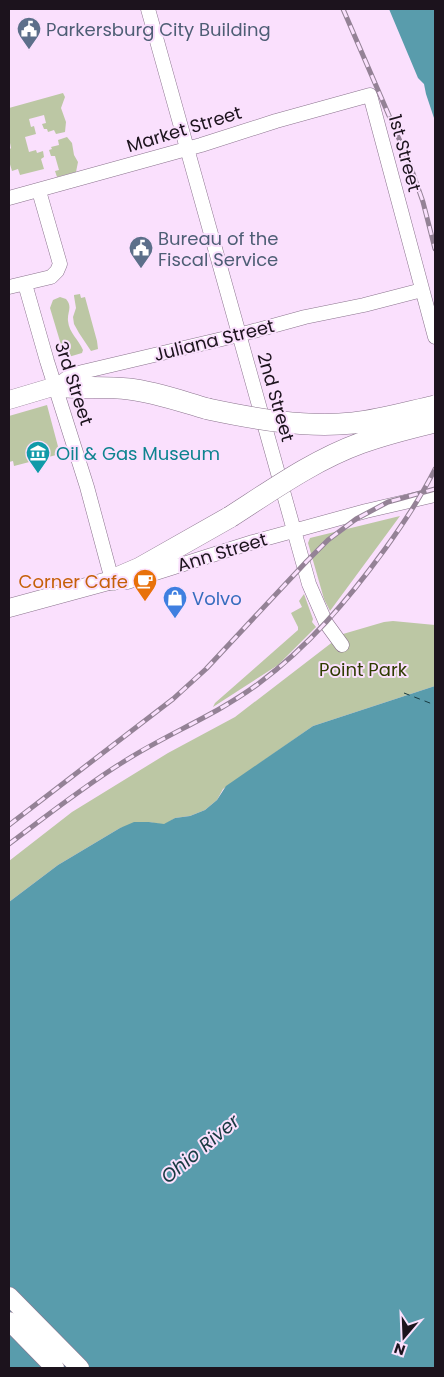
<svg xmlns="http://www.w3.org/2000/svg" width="444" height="1377" font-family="Poppins,sans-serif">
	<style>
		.green { fill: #bcc7a4 }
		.water { fill: #599cac }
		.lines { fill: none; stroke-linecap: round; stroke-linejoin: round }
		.ferry { stroke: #183a41; stroke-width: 1; stroke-dasharray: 6 5; stroke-linecap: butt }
		.minor-casing { stroke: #8b748e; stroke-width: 15 }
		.major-casing { stroke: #8b748e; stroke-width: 19 }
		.highway-casing { stroke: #8b748e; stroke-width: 22 }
		.minor { stroke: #fff; stroke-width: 14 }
		.major { stroke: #fff; stroke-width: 18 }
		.highway { stroke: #fff; stroke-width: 21 }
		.rail-casing { stroke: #948296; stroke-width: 5 }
		.rail { stroke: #fae0fd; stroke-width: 3; stroke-dasharray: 9; stroke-linecap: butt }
		.highway-bridge-casing { stroke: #8b748e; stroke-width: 22; stroke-linecap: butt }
		.highway-bridge { stroke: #fff; stroke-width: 21 }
		.labels { text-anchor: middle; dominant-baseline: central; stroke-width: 4; stroke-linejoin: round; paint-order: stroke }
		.service-label { font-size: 18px; fill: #4e5e75; stroke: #fae0fd; text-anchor: start }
		.street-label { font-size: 18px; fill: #1c131d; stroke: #fae0fd }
		.culture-label { font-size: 18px; fill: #0d838f; stroke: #fae0fd; text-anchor: start }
		.food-label { font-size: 18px; fill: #c56008; stroke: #fae0fd; text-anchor: end }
		.shop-label { font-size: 18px; fill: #366cbe; stroke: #fae0fd; text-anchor: start }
		.park-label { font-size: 18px; fill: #2e3b00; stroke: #fae0fd }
		.water-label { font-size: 19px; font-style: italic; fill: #183a41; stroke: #fae0fd }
	</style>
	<rect width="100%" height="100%" fill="#fae0fd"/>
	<!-- green -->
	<path class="green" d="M63,93L65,97L61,108L66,122L65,132L56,134L54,130L48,132L47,129H44L42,124L46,123L44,115L29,119L31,127L34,126L36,134L25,137L29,152L36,150L37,153L43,151L44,157L41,159L44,169L20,175L18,169L12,171L9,161V150L11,148L10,143H9V108Z
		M67,137L72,143L74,155L78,162L76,172L57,177L55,171L59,170L55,156H51L49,150L52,149L51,147L59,145L58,140Z
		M80,294L81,298L85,297L97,341L98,349L91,351L79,333L74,324L73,317L76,308L74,296V295Z
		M60,297L66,299C73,307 67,312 68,321C69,333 79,340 83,350L82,353L65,358L50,308L53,300Z
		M47,405L60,454L14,466L13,461L9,462V416Z
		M400,516L330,611L324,599L308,543L310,538Z
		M304,594L313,619L312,622L316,627L278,665L213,707L215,703L298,630V627L291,613L302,607L299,601Z
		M393,621L435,625V686L313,726L223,789L217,800L205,810L190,816L175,818L164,825L149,822L120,828L58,865L9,902V861L72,812L168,753L235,717L343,634L384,622Z"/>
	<!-- water -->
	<path class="water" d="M389,9H435V121L426,94L424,84L418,78Z
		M435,686V1368H9V902L58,865L120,828L134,822H149L164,824L175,818L190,816L205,810L217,800L226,786L313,726Z"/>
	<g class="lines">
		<!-- ferry -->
		<path class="ferry" d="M404,693L435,705"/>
		<defs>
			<path id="minor" d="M148,9L309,584L326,623L342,645
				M9,198L201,145L276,121L370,95L435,337
				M25,284L47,361L87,487L112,580L127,582L253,542L366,511L435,495
				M9,287L51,277L57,271L60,264L39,191
				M56,386L67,378L78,373L239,335L305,317L364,305L422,290"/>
			<path id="major" d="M9,400L56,386
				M9,608L112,580
				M9,1296L80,1368
				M9,1321L55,1368"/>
			<path id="highway" d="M56,386C80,389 105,386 129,389C156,392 183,402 208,409
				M112,580L140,568L230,517"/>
		</defs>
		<!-- minor casing -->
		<use href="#minor" class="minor-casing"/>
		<!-- major casing -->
		<use href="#major" class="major-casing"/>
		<!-- highway casing -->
		<use href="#highway" class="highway-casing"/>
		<!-- minor -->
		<use href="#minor" class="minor"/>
		<!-- major -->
		<use href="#major" class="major"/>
		<!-- highway -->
		<use href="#highway" class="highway"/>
		<defs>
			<path id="rail" d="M343,9L409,162L423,202L435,249
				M9,825L173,699L206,669L307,561L328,540L356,519L388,502L435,489
				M9,844C45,817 82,788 120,764C164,735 215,716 258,684C308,647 348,600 385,549C403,524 421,497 435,469"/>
		</defs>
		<!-- rail casing -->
		<use href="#rail" class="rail-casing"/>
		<!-- rail -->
		<use href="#rail" class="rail"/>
		<defs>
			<path id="highway-bridge" d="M208,409C255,419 305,428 353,423C381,420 408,412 435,406
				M230,517C272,490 314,460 361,443C385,434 410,428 435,422"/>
		</defs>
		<!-- highway-bridge casing -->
		<use href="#highway-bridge" class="highway-bridge-casing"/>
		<!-- highway-bridge -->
		<use href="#highway-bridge" class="highway-bridge"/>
	</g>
	<!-- icons -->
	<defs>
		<symbol id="civic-pin" viewBox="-11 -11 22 30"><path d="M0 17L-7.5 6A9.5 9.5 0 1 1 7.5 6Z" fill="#5c6f8a" stroke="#fae0fd"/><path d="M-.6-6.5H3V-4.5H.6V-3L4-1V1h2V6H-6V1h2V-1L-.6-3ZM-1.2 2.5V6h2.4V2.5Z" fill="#fff"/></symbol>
		<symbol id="museum-pin" viewBox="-11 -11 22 30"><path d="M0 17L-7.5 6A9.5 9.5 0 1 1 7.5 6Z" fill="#0f9aa8" stroke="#fae0fd"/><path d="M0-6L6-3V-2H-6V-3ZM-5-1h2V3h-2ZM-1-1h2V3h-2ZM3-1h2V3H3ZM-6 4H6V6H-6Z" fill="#fff"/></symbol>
		<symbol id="cafe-pin" viewBox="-11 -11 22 30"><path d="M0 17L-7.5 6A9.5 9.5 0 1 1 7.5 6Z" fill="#e8710a" stroke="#fae0fd"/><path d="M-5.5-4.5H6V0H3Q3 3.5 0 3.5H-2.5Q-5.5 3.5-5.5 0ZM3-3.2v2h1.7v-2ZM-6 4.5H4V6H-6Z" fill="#fff"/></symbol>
		<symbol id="shop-pin" viewBox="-11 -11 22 30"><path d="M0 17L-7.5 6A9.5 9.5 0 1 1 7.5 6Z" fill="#3f7fe0" stroke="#fae0fd"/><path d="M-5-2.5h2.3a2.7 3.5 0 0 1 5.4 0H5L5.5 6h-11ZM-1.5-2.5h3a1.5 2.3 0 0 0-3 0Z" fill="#fff"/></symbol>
	</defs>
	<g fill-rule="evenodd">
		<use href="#civic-pin" x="15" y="15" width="28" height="38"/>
		<use href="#civic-pin" x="127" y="234" width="28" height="38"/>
		<use href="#museum-pin" x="24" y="439" width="28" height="38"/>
		<use href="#cafe-pin" x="131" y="567" width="28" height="38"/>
		<use href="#shop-pin" x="161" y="584" width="28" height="38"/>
	</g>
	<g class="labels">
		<!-- service labels -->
		<g class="service-label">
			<text x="46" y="29">Parkersburg City Building</text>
			<text x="158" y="238">Bureau of the<tspan x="158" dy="21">Fiscal Service</tspan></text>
		</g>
		<!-- street labels -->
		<g class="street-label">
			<text transform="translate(184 129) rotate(-17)">Market Street</text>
			<text transform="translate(405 153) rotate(75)">1st Street</text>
			<text transform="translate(214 340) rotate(-14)">Juliana Street</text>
			<text transform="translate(74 383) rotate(72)">3rd Street</text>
			<text transform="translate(276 397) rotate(74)">2nd Street</text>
			<text transform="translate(222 552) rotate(-17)">Ann Street</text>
		</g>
		<!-- culture labels -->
		<g class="culture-label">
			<text x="56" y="453">Oil &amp; Gas Museum</text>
		</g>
		<!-- food labels -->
		<g class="food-label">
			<text x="128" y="581">Corner Cafe</text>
		</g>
		<!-- shop labels -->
		<g class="shop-label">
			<text x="192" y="598">Volvo</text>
		</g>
		<!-- park labels -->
		<g class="park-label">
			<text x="363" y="669">Point Park</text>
		</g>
		<!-- water labels -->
		<g class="water-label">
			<text transform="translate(200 1149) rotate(-40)">Ohio River</text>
		</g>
	</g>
	<!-- border -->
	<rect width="444" height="1377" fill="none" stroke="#1c131d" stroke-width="20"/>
	<!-- north arrow -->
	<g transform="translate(404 1337) rotate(199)" stroke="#fae0fd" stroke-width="4" paint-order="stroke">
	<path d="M0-4L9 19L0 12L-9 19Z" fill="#1c131d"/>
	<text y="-8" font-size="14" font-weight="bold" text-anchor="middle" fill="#1c131d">N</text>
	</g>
</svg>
